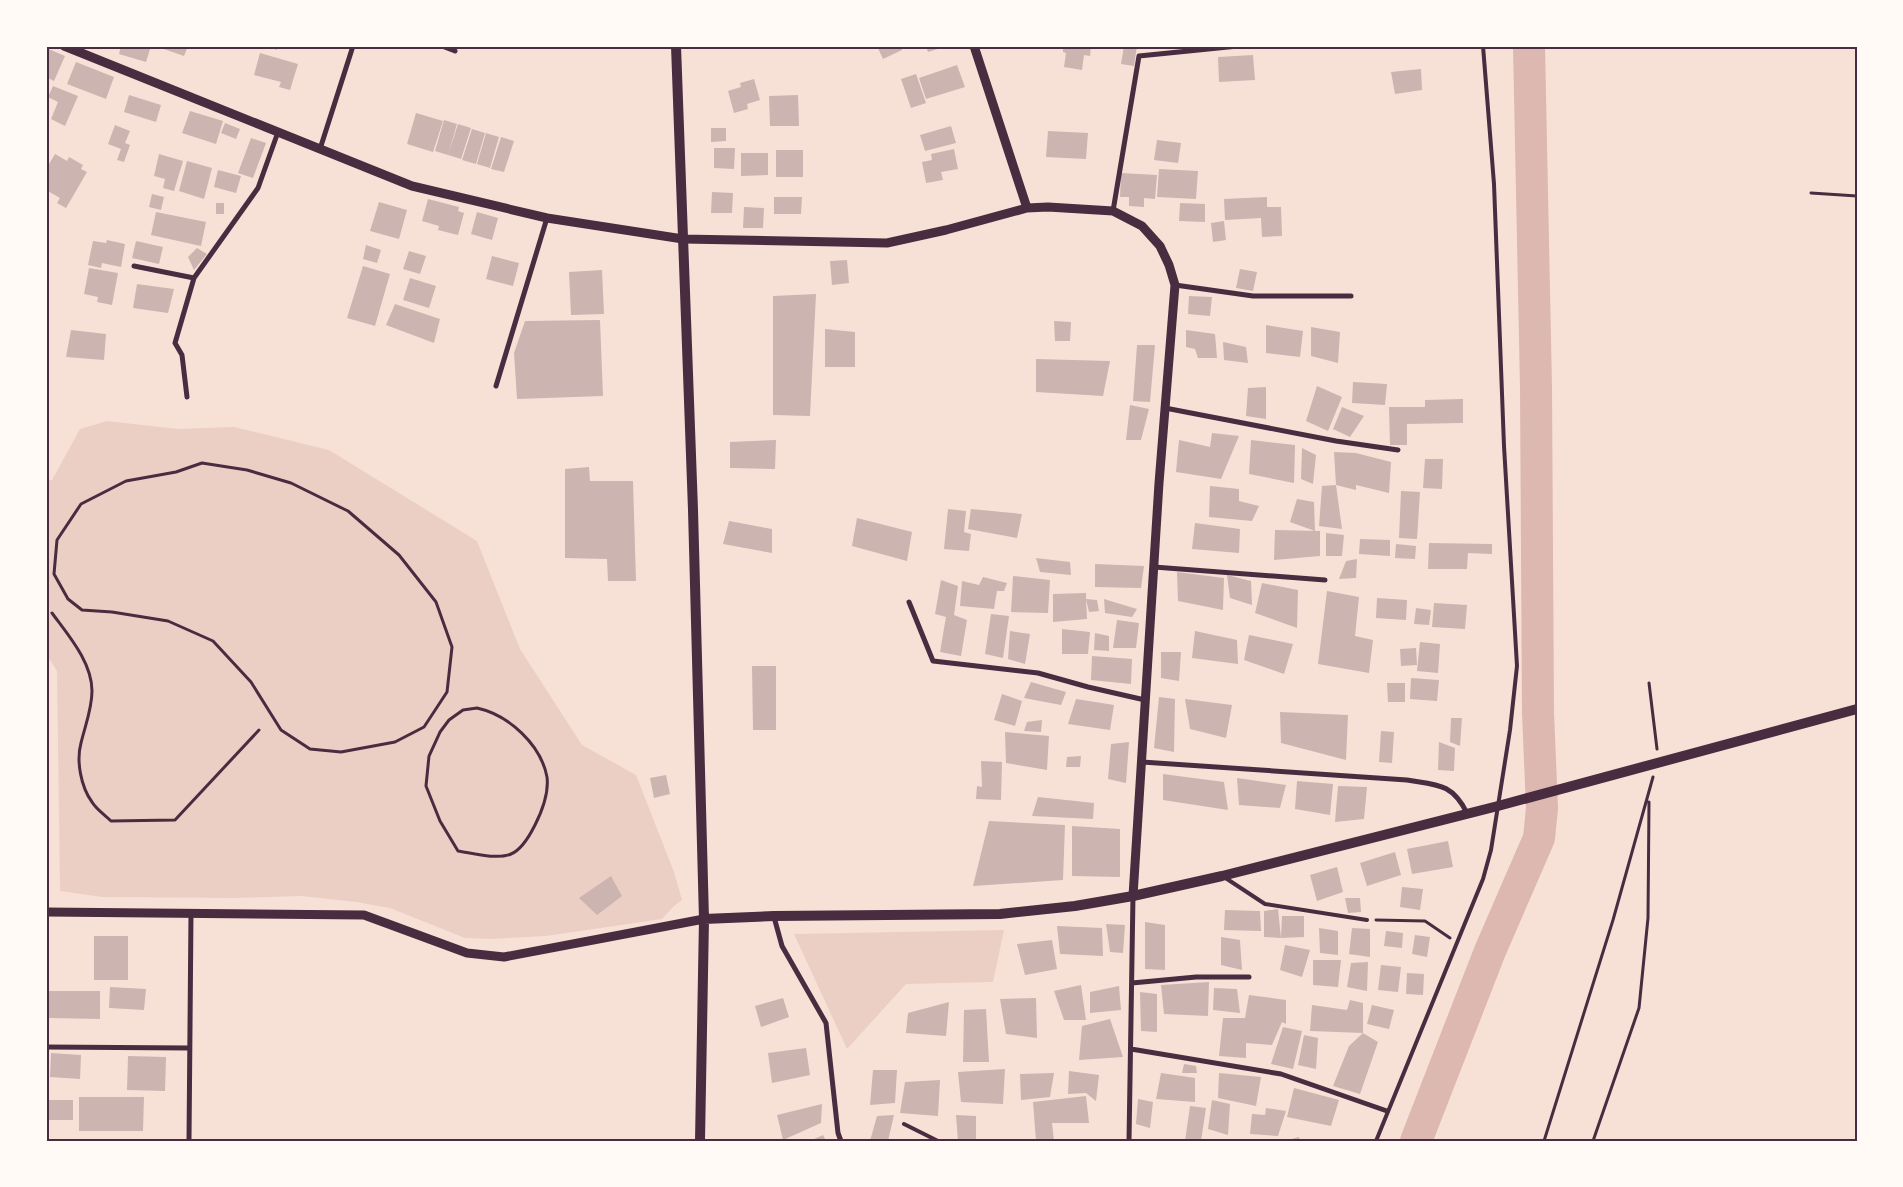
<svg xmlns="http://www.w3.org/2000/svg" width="1903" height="1187" font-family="'Alegreya Sans',sans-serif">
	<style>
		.green { fill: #ebcfc5 }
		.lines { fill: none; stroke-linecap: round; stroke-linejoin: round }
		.river { stroke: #dcb8b0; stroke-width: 32 }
		.building { fill: #ccb4b1 }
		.path { stroke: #4a2c40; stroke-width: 3 }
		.service { stroke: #4a2c40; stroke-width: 4 }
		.minor { stroke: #4a2c40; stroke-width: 5 }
		.tertiary { stroke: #4a2c40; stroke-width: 9 }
		.secondary { stroke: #4a2c40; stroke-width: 10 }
		.neatline { fill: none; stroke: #4a2c40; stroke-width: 2 }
	</style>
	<rect width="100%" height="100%" fill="#f7e1d7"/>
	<!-- green -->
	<path class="green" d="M107,421L178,429L234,427L329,450L477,541L520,649L582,745L636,775L674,872L682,900L674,906L662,919L546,936L491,939L465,938L390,908L356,902L301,896L236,898L102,897L60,891L57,671L46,654V480H52L80,429Z
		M1004,930L993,982L906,984L847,1049L794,934Z"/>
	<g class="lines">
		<!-- river -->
		<path class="river" d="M1416,1141L1490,951L1539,838L1542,808L1538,713L1536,387L1529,46"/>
	</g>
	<!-- building -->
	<path class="building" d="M121,46H151L146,62L119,54Z
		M155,46H188L184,56Z
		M267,46H278L277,50Z
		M877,46H901L902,50L883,59Z
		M926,46H943L944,47L928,52Z
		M1063,46H1091L1090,56L1084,55L1082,70L1064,67L1066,53L1063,52Z
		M1124,46H1137L1134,66L1121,64Z
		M46,48L65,56L54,81L46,77Z
		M260,53L298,64L290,90L279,87L281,82L254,75Z
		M1253,55L1255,80L1219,82L1218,57Z
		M76,62L114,77L106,99L67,84Z
		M957,65L965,87L926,99L919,78Z
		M1421,69L1422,90L1395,94L1391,72Z
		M916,74L926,103L911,108L901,79Z
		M754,79L760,100L747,104L748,109L734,113L728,91L741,87L740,83Z
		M53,86L78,96L65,126L51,119L58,102L48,97Z
		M129,95L161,105L156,122L124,112Z
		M798,95L799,126H770L769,96Z
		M190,111L223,121L216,144L182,133Z
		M416,113L443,121L433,152L407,144Z
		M444,120L457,124L448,155L435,151Z
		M225,123L240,129L236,139L221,133Z
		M458,124L471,128L461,159L448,155Z
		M115,125L130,131L125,143L130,145L124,162L117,160L121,149L108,144Z
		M951,126L956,143L925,151L920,135Z
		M711,128H726V141L711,142Z
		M472,129L485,133L476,164L462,160Z
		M1048,131L1088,133L1086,159L1046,157Z
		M486,133L499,137L490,168L477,164Z
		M501,137L514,141L504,172L491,169Z
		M251,138L266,143L253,178L238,173Z
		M1157,140L1181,143L1178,163L1154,160Z
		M714,148H735L734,169L714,168Z
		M954,149L958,169L941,172L943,180L926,183L922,162L932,160L931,154Z
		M776,150H803V177H776Z
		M741,153H768V175L741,176Z
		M55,154L67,161L69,157L83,165L81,169L87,172L66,208L57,203L60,198L46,190V169Z
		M159,154L183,161L174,191L163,188L165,179L154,176Z
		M187,161L212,168L204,199L179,191Z
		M1159,169L1198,171L1196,199L1157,197Z
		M218,170L241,176L236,193L214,187Z
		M1121,173L1157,175L1155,199L1144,198V207L1129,206V197H1120Z
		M712,192L733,193L732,213H711Z
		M152,194L164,197L161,210L149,207Z
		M774,197H802L801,214H774Z
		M1267,197V207H1281L1282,236L1262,237L1261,218L1225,220L1224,199Z
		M428,199L459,207L458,211L464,213L458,235L438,230L439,226L422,221Z
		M379,202L407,210L399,239L370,231Z
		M216,203H224V214H216Z
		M1180,203L1205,204V222L1179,221Z
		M744,207L764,208L763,228H743Z
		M156,212L206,222L201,246L151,235Z
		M477,212L498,218L492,240L471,234Z
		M1224,221L1226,240L1213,242L1211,223Z
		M107,240L125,244L121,267L102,263L101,268L88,265L93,241L106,243Z
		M136,241L163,247L159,264L132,258Z
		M366,245L381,250L377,263L363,259Z
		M197,248L207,254L194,270L188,257Z
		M409,251L426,256L420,274L403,269Z
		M492,256L519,263L513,286L486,279Z
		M847,260L849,283L832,285L830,261Z
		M363,266L390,274L375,326L347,318Z
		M89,268L118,273L112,305L97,302L98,297L84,294Z
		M1240,269L1257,272L1253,291L1236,288Z
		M602,270L604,314L571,315L569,272Z
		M410,278L436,286L429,308L403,300Z
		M137,284L174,289L168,313L133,308Z
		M816,294L810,416L773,415V296Z
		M1189,296L1212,297L1210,316L1188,314Z
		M395,304L440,319L434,343L386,325Z
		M600,320L603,396L517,399L514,353L525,321Z
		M1054,321L1071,322L1070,341H1055Z
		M1266,325L1303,331L1300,357L1266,353Z
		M1311,327L1340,332L1338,363L1311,356Z
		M825,329L855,332V367H825Z
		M71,330L106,334L104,360L66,357Z
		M1186,330L1215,334L1217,358H1198L1195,349L1186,347Z
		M1223,342L1246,347L1248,363L1224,360Z
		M1137,345H1155L1150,402L1133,401Z
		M1036,359L1110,361L1103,396L1036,392Z
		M1353,382L1387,384L1385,405L1352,403Z
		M1317,386L1342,397L1328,431L1306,421Z
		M1266,387V419L1246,416L1248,388Z
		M1463,399V423L1407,424V445H1390L1389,407H1425V400Z
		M1130,405L1149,409L1141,440H1126Z
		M1342,407L1364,416L1350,437L1333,429Z
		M1212,433L1239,436L1221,479L1176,472L1179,440L1210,447Z
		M776,440L775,469L730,468V442Z
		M1251,440L1295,445L1294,483L1249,474Z
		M1302,448L1316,455L1313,484L1301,479Z
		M1334,452L1356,453L1391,462L1389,493L1356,485V490L1336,485Z
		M1425,459H1443L1442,489L1423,488Z
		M589,467L590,481H633L636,581H608L607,559L565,558V469Z
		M1336,485L1342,529L1319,526L1322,486Z
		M1210,486L1239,489V501L1259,506L1252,521L1209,517Z
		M1401,491L1420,492L1417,539L1399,538Z
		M1297,499L1314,502L1315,531L1290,522Z
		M948,509L966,511L964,532L971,534L969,551L944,549Z
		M971,509L1022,514L1017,538L968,529Z
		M857,518L912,532L907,561L852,546Z
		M729,521L772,529V553L723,544Z
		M1195,523L1240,529L1239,553L1192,549Z
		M1275,530L1320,531V556L1274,560Z
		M1326,533L1344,535L1342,556H1326Z
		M1360,539L1390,540V556L1359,554Z
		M1429,543L1492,544V554L1468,553L1467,569H1428Z
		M1396,544L1416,546L1415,559L1395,558Z
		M1036,558L1070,562L1071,575L1040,572Z
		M1357,559L1356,578L1339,579L1346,561Z
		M1095,564L1144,566L1141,588L1095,587Z
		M1177,572L1224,578L1223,610L1178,601Z
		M1227,575L1251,581L1252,605L1230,598Z
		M1013,576L1050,580L1048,613L1011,612Z
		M983,577L1007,583L1004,591H997L994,609L960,606L962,581L979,585Z
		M941,580L958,586L954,615L967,620L961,656L940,652L946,617L935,614Z
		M1262,583L1298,590L1297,628L1255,613Z
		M1327,591L1359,597L1355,636L1373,640L1369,673L1318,664Z
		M1086,593V599L1097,600L1099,611L1089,612L1086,599L1087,619L1053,622V594Z
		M1377,598L1407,600L1406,620L1376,618Z
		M1104,599L1137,609L1132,617L1105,613Z
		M1434,603L1467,605L1465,629L1432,627Z
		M1416,608L1431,610L1429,625L1414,624Z
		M991,614L1009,616L1003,658L985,654Z
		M1117,620L1139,623L1136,648H1113Z
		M1062,629L1090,632L1088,654H1062Z
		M1010,631L1030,634L1025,664L1008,659Z
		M1195,631L1237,640L1238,664L1192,658Z
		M1095,633L1109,636V651L1094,650Z
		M1249,635L1293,644L1284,674L1244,660Z
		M1420,642L1440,644L1438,673L1417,671Z
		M1416,648L1417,665L1401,666L1400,649Z
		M1161,652H1181L1179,681L1161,678Z
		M1092,656L1132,659L1131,684L1091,680Z
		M752,666H776V730H753Z
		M1411,678L1439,680L1437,701L1410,699Z
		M1031,682L1066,692L1061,705L1024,698Z
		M1387,683H1405V702H1388Z
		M1002,694L1022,701L1015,726L994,720Z
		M1159,697L1175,699L1174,752L1154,748Z
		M1076,699L1114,705L1110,730L1068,724Z
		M1185,699L1232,705L1226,738L1190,729Z
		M1280,712L1348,715L1346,760L1281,743Z
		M1451,718H1462L1460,746L1450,742Z
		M1042,720L1041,732L1024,731L1027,722Z
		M1381,731L1394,732L1392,763L1379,762Z
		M1005,732L1049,736L1047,770L1006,763Z
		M1129,742L1126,783L1108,779L1111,744Z
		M1439,742L1455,748L1454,771L1438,770Z
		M1081,756L1080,767H1066L1067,757Z
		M981,761L1002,762L1001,800L976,799L977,786L982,787Z
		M1163,774L1224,782L1228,810L1163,800Z
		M666,775L670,794L654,798L650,778Z
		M1237,778L1286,785L1280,808L1239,805Z
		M1297,781L1333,784L1330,815L1295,809Z
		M1338,786L1367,787L1364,819L1335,822Z
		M1038,797L1094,803L1093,819L1032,816Z
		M989,821L1065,825L1063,880L973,886Z
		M1072,826L1120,829V877L1072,876Z
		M1448,841L1453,867L1412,874L1407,849Z
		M1395,852L1401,875L1367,886L1360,863Z
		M1337,867L1343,892L1317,901L1310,875Z
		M611,876L622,896L597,915L579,898Z
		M1402,887L1423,889L1420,910L1400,907Z
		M1345,898H1360L1361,912L1348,913Z
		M1278,909L1281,938L1282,916H1304V937L1281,938L1264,937V911Z
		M1225,910L1260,911L1261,931L1224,930Z
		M1145,922L1165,925V970L1145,969Z
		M1106,924L1125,925L1123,953L1110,952Z
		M1057,926L1102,928L1103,956L1060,954Z
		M1319,928L1338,931V955L1320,953Z
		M1352,928L1370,929V957L1349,954Z
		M1386,931L1403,933L1402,948L1384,946Z
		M1415,935L1430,937L1427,957L1412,954Z
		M94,936H128V980H94Z
		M1221,937L1240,940L1242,970L1221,965Z
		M1052,940L1057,969L1025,975L1017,944Z
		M1285,945L1310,950L1302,977L1280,970Z
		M1313,960H1341L1338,987L1313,985Z
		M1368,962L1367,991L1347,987L1351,963Z
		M1381,965L1401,967L1398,992L1378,990Z
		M1407,973L1424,974L1423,995L1406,994Z
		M1209,982L1208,1016L1164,1014L1161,985Z
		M1081,985L1086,1020H1064L1054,991Z
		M1119,986L1121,1010L1090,1013V992Z
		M110,987L146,989L144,1010L109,1008Z
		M1214,988L1237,989L1240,1013L1213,1010Z
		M48,991H100V1019L48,1018Z
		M1140,992L1157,994V1032L1141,1031Z
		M1249,995L1286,1000V1024L1282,1022L1272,1045L1246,1043V1058L1219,1056L1223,1018H1245Z
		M783,998L789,1017L761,1027L755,1006Z
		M1036,998L1037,1038L1006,1034L1000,999Z
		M1350,1000L1363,1003V1033L1310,1031L1312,1005L1347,1010Z
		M949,1002L946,1036L906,1033L908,1013Z
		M1372,1005L1394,1010L1389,1029L1367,1024Z
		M986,1009L989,1062H963L964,1010Z
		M1110,1019L1123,1057L1079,1060L1082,1026Z
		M1283,1027L1302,1031L1293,1069L1271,1064Z
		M1363,1033L1378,1042L1360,1094L1333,1086L1349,1046Z
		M1304,1035L1318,1038L1316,1069L1298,1065Z
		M806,1048L810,1075L772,1083L768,1053Z
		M51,1053L81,1055L80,1079L50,1077Z
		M128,1056L166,1057L165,1091L127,1090Z
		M1184,1064L1196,1066L1197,1073H1182Z
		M1005,1069L1003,1104L961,1102L958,1072Z
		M873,1070H897L895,1103L870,1105Z
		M1069,1071L1099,1075L1096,1101L1086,1093L1068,1094Z
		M1054,1073L1050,1097L1021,1100L1020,1074Z
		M1161,1073L1195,1078V1102L1156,1099Z
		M1219,1073L1261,1077L1256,1106L1218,1098Z
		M940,1080L938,1116L900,1113L905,1082Z
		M1294,1088L1339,1100L1331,1126L1287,1117Z
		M1086,1096L1089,1123H1052L1054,1141H1036L1033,1102Z
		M79,1097H144L143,1131H79Z
		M1138,1099L1153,1102L1150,1128L1136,1124Z
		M46,1100H73V1120H46Z
		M1212,1100L1230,1104L1228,1135L1208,1129Z
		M822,1104L821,1123L783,1140L777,1115Z
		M1190,1106L1206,1108L1201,1141H1185Z
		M1266,1108L1286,1111L1278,1136L1250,1134L1252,1114L1265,1115Z
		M894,1115L888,1141H870L877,1116Z
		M956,1115L976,1116V1141H958Z
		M823,1135L826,1141H810Z
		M1299,1137L1300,1141H1288V1140Z"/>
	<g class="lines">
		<!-- path -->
		<path class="path" d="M1811,193L1857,196
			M202,463L247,470L291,483L348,511L399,555L436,602L452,647L447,692L424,727L395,742L341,752L310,749L281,730L251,682L213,641L168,621L112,612L82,610L68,599L54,574L57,540L81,504L126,481L176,472Z
			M52,613C68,635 92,662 92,691C92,709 85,726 81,743C76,761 81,787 92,802C96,809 105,815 111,821L175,820L259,730
			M1649,683L1657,749
			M477,708C509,715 541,745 547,777C549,793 542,811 535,825C530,835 521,850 511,854C497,860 472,853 458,851L440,821L426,786L429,756L440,732L449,720L463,710Z
			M1376,920L1425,921L1450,938
			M1544,1141L1613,920L1653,777
			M1593,1141L1639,1008L1648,918L1649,802"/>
		<!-- service -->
		<path class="service" d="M1224,877L1265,904L1367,920
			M904,1124L938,1141
			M1376,1141L1483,879L1491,850L1510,730L1517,666L1504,446L1494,184L1483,46"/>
		<!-- minor -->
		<path class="minor" d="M442,46L455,51
			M320,149L353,46
			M1113,211L1139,56L1238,46
			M134,266L194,278
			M1175,285L1253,296H1351
			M496,386L547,218
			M187,397L182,355L175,343L194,278L258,188L278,132
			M1165,408L1336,441L1398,450
			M1154,567L1325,580
			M909,602L933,661L1038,673L1088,687L1145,700
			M1142,762L1407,780C1437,785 1452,783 1467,813
			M774,917L782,946L826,1023L838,1133L841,1141
			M1132,983L1196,977H1249
			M46,1047L189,1048
			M1131,1049L1281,1074L1387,1111
			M189,1141L191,913
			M1129,1141L1133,896"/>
		<!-- tertiary -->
		<path class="tertiary" d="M64,46L412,186L547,218L683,239L887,243L946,230L1027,208L1048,207L1113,211L1142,226L1160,246L1169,265L1175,285L1159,483L1133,896
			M974,46L1027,208
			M46,912L364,915L467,953L504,957L704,919"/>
		<!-- secondary -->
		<path class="secondary" d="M676,46L693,510L704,919L700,1141
			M704,919L774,916L1000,914L1075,906L1133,896L1222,876L1498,806L1857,709"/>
	</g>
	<!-- border -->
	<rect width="1903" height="1187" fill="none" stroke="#fffaf5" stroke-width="95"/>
	<rect x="48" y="48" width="1808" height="1092" class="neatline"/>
</svg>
